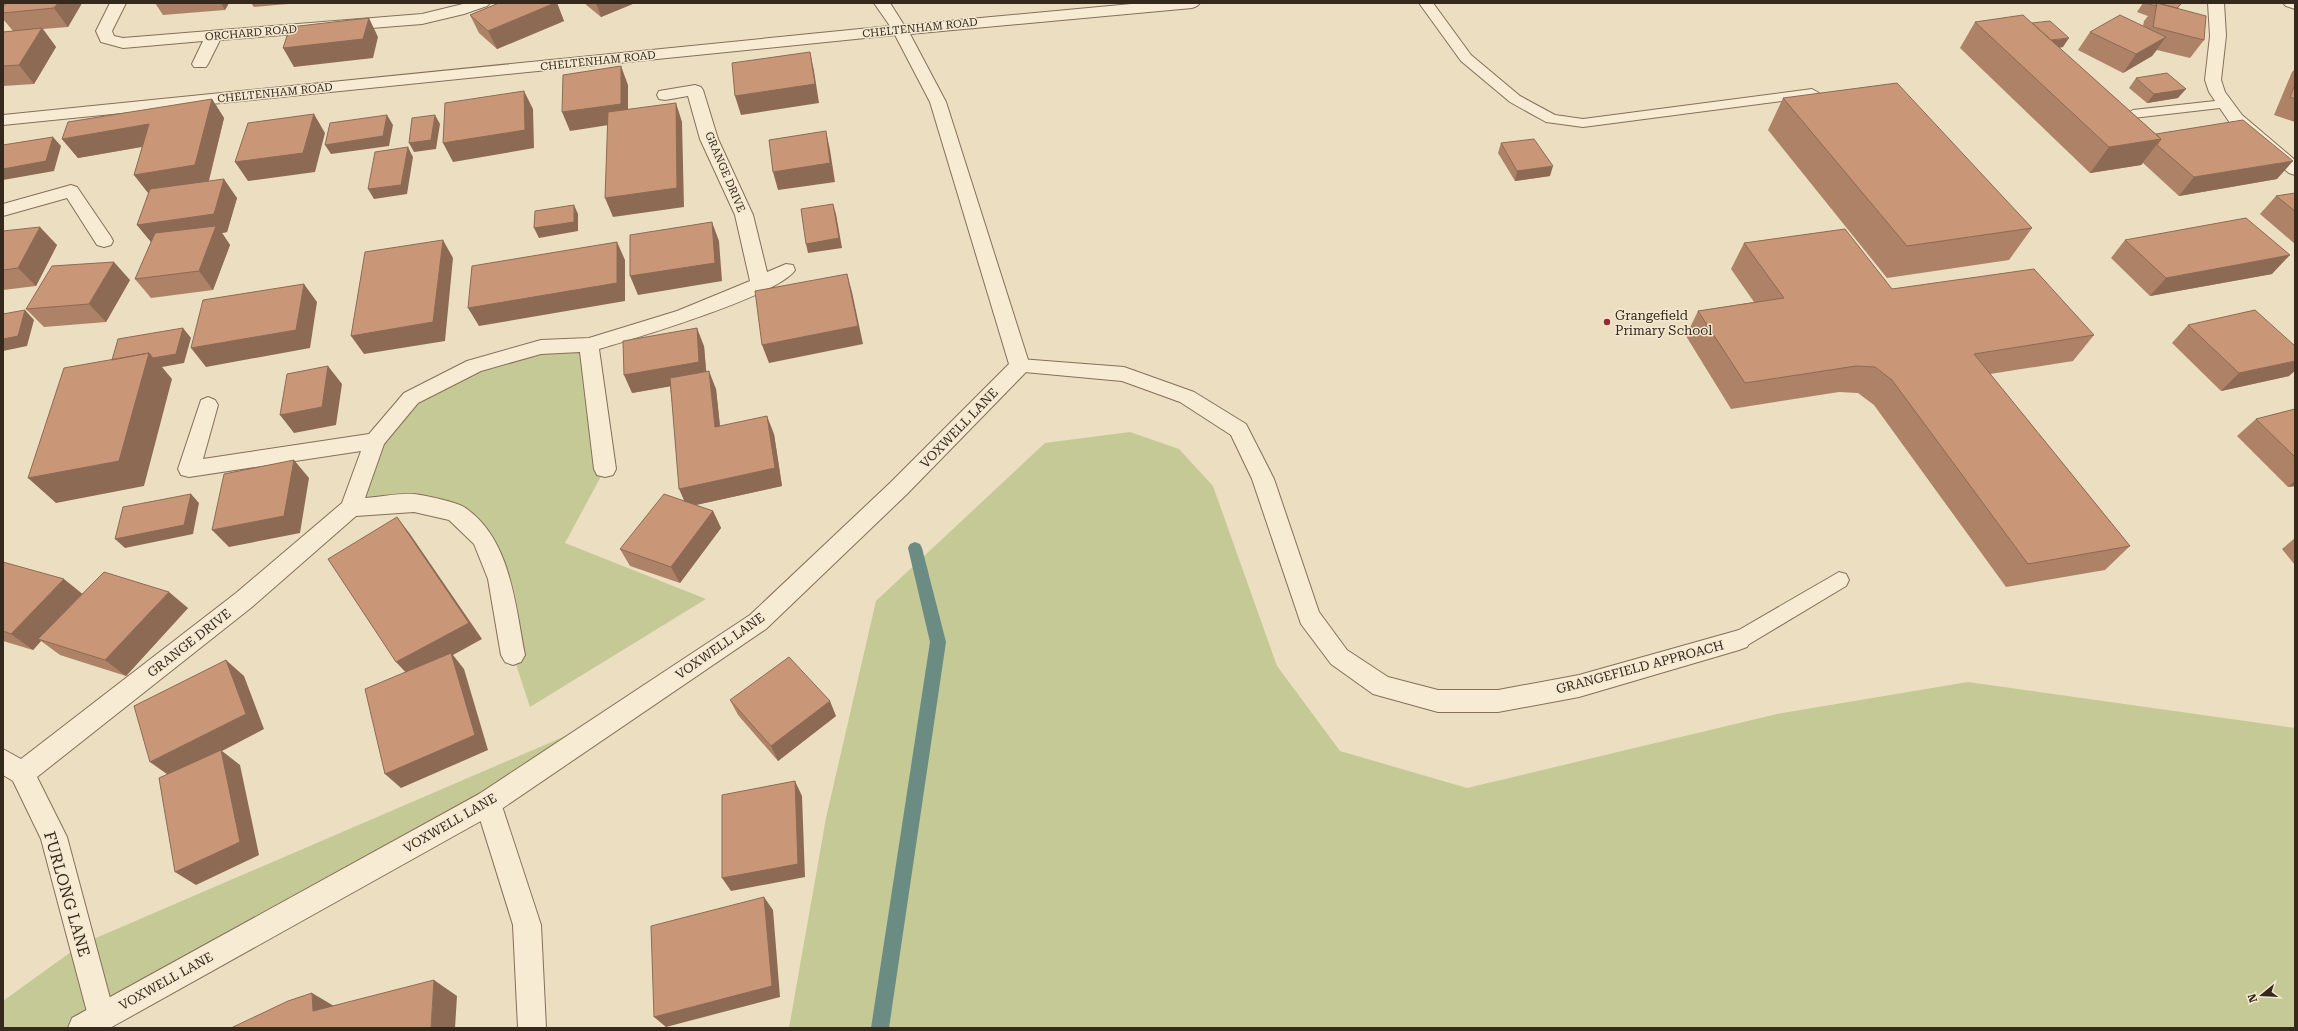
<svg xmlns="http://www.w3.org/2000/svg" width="2298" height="1031" font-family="'Roboto Serif',serif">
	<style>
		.green { fill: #c5c996 }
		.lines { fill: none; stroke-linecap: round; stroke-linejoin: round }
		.stream { fill: #6b8c83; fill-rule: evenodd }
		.service-casing { stroke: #856f59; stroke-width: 2 }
		.minor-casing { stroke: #856f59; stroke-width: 2 }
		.tertiary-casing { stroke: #856f59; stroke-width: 2 }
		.service { fill: #f7ebd4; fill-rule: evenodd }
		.minor { fill: #f7ebd4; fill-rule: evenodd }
		.tertiary { fill: #f7ebd4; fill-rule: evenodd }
		.wall { fill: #ad8267 }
		.shaded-wall { fill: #8d6a54 }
		.building { fill: #c99778; stroke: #8d6a54 }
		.poi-dot { fill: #922c30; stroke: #f4e8d0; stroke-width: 1.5 }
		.labels { text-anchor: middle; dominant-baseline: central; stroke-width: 3; stroke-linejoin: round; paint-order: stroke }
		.far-street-label { font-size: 11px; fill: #35281d; stroke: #f4e8d0 }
		.poi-label { font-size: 13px; fill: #35281d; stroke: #f4e8d0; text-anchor: start }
		.street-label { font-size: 13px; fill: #35281d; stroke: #f4e8d0 }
		.near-street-label { font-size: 16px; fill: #35281d; stroke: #f4e8d0 }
	</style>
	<rect width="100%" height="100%" fill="#ecdec1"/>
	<!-- green -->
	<path class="green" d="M589,345L605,469L565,543L706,599L530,707L513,655L499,579L456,513L351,508L375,441L411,398L474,366Z
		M1130,432L1179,449L1213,486L1277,666L1340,751L1467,788L1777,714L1968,682L2295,728V1028H789L826,818L876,601L1045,443Z
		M628,709L82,1028H3V1001L82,944Z"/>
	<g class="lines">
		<!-- stream -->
		<path class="stream" d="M915,542L920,544L922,548L946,642L889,1028H871L930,642L908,548L910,544Z"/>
		<defs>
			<path id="service" d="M1419,3H1433L1471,55L1520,96L1555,115L1583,119L1812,89L1819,93L1812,97L1583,127L1546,122L1510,102L1461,61Z
				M2224,100L2231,104L2229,107L2133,118L2126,114L2133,110Z
				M1839,572L1846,574L1849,580L1846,586L1746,646L1739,649L1732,646L1729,640L1732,634Z"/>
			<path id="minor" d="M110,3H126L112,31L114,36L123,38L422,14L467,3H490L487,6L464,14L422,24L220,40L208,64L206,67H194L192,64L203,41L123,48L101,42L96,31Z
				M2208,3H2224L2226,36L2221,80L2225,92L2242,115L2295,160V175L2289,173L2230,123L2209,92L2205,80L2210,36Z
				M2283,3H2295V9L2286,6Z
				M695,85L701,87L703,90L718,139L753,215L767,272L786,264L793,265L795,270C780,295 633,339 599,349L616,469L613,475L605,477L597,475L594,469L580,352L541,354L481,371L418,403L384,444L365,498C381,497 399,493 414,494C424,495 456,502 464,507C511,538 515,605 525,655L521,662L513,665L505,662L501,655L488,579L474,544L449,520L414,512L356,516L252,607L37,777L67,837L115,1017L109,1028L91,1027L41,839L13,781L3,775V749L21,759L236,593L342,503L361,451L189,477L181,475L178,469L201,400L208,397L215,400L218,405L203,459L369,434L404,393L467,361L541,340L589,338L677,311L750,281L735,215L700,139L688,96L665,100L659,99L657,95L659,91Z
				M71,185L77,187L111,237L113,241L111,245L104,247L97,245L67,198L3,216V204Z
				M1020,359L1124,367L1194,392L1246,424L1274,479L1319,612L1347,650L1388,677L1438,690H1498L1579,675L1739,630L1747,633L1751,640L1747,647L1739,650L1579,697L1498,712H1438L1373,694L1331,664L1301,624L1252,479L1231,435L1180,402L1122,381L1013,371L1010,366L1013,361Z
				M488,791L497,794L501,803L541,925L546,1028H518L513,925L475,803L479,794Z"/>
			<path id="tertiary" d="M874,3H890L904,25L1142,3H1200L1197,6L1192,8L910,34L946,102L1030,366L1027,371L907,494L766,629L497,812L110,1028H68L72,1018L479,794L750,615L891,482L1009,364L930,102L895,35L3,125V115L890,26Z"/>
		</defs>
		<!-- service casing -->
		<use href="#service" class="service-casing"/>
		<!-- minor casing -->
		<use href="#minor" class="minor-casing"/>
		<!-- tertiary casing -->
		<use href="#tertiary" class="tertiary-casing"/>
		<!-- service -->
		<use href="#service" class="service"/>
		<!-- minor -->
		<use href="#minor" class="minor"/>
		<!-- tertiary -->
		<use href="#tertiary" class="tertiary"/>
	</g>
	<!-- wall -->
	<path class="wall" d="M6,3H82L68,27L43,29L56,47L34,84L3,86V32L13,31L3,19V7Z
		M155,3H229L225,10L163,15Z
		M251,3H299L254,7Z
		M499,3H557L564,21L497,49L479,33L470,15Z
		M584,3H635L601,17Z
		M2143,3H2182L2178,8L2204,40L2190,58L2157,50L2152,56L2123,73L2078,50L2090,32L2143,26L2144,21L2148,16L2137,12Z
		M1975,22L2032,23L2063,47L2059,48L2156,134L2277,179L2179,196L2143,163L2141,165L2090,173L1960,48Z
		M2295,69V122L2274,115L2292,72Z
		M2136,78L2178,98L2147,103L2129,88Z
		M1783,98L2032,228L2009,260L1887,278L1768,130Z
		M212,99L224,118L209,181L237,198L227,232L222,233L230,245L213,290L151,298L135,279L151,242L137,225L149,193L134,175L142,147L78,158L62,139Z
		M1501,143L1550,176L1515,181L1498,153Z
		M2295,193V244L2260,214L2276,196Z
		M3,231L57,245L36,286L3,290Z
		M2125,240L2272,274L2150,296L2111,258Z
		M1744,243L1892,289L2094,335L2073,361L1990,374L2130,546L2105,570L2006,587L1874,405L1858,393L1839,392L1731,409L1686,336L1698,311L1754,302L1731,269Z
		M130,280L106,322L44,327L26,309Z
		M2188,325L2289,376L2221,391L2172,343Z
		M704,346L706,371L716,389L720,426L774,434L782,486L695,505L713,511L721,528L680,583L630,566L620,549L684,501L670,386L632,393Z
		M2295,409V486L2288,487L2237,436L2256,419Z
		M2295,538V565L2282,549Z
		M3,562L82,594L188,608L126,676L60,655L41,641L33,650L3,641Z
		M730,700L836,716L778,761L738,715Z"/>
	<!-- shaded-wall -->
	<path class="shaded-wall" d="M58,3H82L68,27L54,8Z
		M221,3H229L225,10Z
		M555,3H557L564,21L497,49L488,31Z
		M596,3H635L601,17Z
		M369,18L378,37L373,58L294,67L283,48Z
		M42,28L56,47L34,84L19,65Z
		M2166,37L2152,56L2123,73L2136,54Z
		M2069,38L2063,47L2040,50L2046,41Z
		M810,52L814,71L819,103L741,115L735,96Z
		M621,66L628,85V122L570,131L562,112Z
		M2186,89L2178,98L2147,103L2154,94Z
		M524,91L533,109L534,148L453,162L443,143Z
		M212,99L224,118L208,183L148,193L134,175Z
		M676,103L682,122L684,207L613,217L605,198Z
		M314,114L325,133L315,172L248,181L235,162Z
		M387,115L393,125L389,146L331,154L325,145Z
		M435,115L440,124L436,149L414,152L409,143Z
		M149,124L163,143L78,158L62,139Z
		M826,131L830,150L835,182L778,190L773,172Z
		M53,137L61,146L54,171L3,180V169Z
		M2161,139L2141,165L2090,173L2109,147Z
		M408,147L413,157L407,194L374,199L368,189Z
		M2293,161L2277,179L2179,196L2194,177Z
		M1553,166L1550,176L1515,181L1517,171Z
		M224,179L237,198L227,232L222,233L230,245L213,290L199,271L152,243L137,225Z
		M833,204L836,214L842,248L808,253L806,244Z
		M574,205L578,214V231L539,238L534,228Z
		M712,222L719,241L722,281L638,295L630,276Z
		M40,227L57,245L36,286L18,268Z
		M443,240L453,258L445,341L364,354L351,336Z
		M617,242L625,260V301L479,326L468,308Z
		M2290,255L2272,274L2150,296L2166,278Z
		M114,262L130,280L106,322L89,304Z
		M847,274L852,292L863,344L769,363L762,345Z
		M304,284L317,302L310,348L206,367L191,348Z
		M25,310L34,320L27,346L3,351V339Z
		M183,328L191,338L184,363L162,367L172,379L144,486L56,503L28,478L149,353Z
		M697,328L704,346L707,380L632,393L624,375Z
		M2295,361V371L2289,376L2221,391L2239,373Z
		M328,366L342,384L336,425L294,433L280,415Z
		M709,371L716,389L722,445L715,427Z
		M767,416L774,434L782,486L687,507L679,489Z
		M294,460L309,478L300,533L229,547L212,530Z
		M2295,481V486L2288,487Z
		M191,494L199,503L193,534L125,548L115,539Z
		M713,511L721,528L680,583L671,567Z
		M397,517L410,534L482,639L453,655L464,669L488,750L401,788L385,774L411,678L396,662Z
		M64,579L85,596L38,639L41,641L33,650L11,634Z
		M169,592L188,608L126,676L105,660Z
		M226,660L244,676L264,729L222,751L240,765L259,855L196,885L175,872L171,777L150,762Z
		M830,701L836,716L778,761L771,746Z
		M795,781L802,796L805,877L731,891L722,878Z
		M764,897L773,910L780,997L666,1027L654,1017Z
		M434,980L457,996L455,1028H431Z
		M312,993L339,1009L313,1011Z"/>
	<!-- building -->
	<path class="building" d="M6,3H58L54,8L3,13V7Z
		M499,3H555L488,31L470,15Z
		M2146,3H2182L2177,8L2157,3L2155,6Z
		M2157,3L2206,16L2204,40L2153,27Z
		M2023,15L2161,139L2109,147L1975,22Z
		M2120,15L2166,37L2136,54L2090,32Z
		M369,18L363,39L283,48L290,27Z
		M2050,21L2069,38L2051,40L2032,23Z
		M42,28L19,65L3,66V32Z
		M810,52L815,84L735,96L732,63Z
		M621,66V104L562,112L563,75Z
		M2167,73L2186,89L2154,94L2136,78Z
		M1897,83L2032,228L1907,246L1783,98Z
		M2295,84V99L2290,97Z
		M524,91L525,130L443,143L445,103Z
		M212,99L195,165L134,175L149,124L62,139L68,122Z
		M676,103L677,188L605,198L608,112Z
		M314,114L303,153L235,162L248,123Z
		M387,115L383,136L325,145L330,123Z
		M435,115L431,140L409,143L412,118Z
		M2243,120L2293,161L2194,177L2157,145L2161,139L2156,134Z
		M826,131L830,163L773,172L769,140Z
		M53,137L46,161L3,169V145Z
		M1534,139L1553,166L1517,171L1501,143Z
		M408,147L401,185L368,189L375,152Z
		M224,179L214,214L137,225L150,189Z
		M2295,193V211L2276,196Z
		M833,204L839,238L806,244L801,209Z
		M574,205V222L534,228L535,211Z
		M2246,218L2290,255L2166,278L2125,240Z
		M712,222L715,263L630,276V235Z
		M216,226L199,271L135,279L155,233Z
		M40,227L18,268L3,270V231Z
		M1845,229L1892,289L2034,269L2094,335L1974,354L2130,546L2028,564L1892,380L1875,367L1856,366L1745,383L1698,311L1784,298L1744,243Z
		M443,240L433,322L351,336L365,252Z
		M617,242V283L468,308L472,266Z
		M114,262L89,304L26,309L52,266Z
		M847,274L858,326L762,345L755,291Z
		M304,284L296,330L191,348L203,300Z
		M25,310L18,336L3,339V314Z
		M2255,310L2295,346V361L2239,373L2188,325Z
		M183,328L176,354L153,358L149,353L112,360L118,339Z
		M697,328L699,362L624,375L623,341Z
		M149,353L119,461L28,478L64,368Z
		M328,366L322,407L280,415L287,374Z
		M709,371L715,427L767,416L775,468L679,489L670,378Z
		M2295,409V457L2256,419Z
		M294,460L284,516L212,530L224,474Z
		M191,494L184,525L115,539L123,507Z
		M664,494L713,511L671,567L620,549Z
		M397,517L469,623L396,662L328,559Z
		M3,562L64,579L11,634L3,631Z
		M104,572L169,592L105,660L38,639Z
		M451,653L475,735L385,774L365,689Z
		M789,657L830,701L771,746L730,700Z
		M226,660L246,714L150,762L134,706Z
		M221,750L240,842L175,872L159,778Z
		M795,781L798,864L722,878V795Z
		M764,897L772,986L654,1017L651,926Z
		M434,980L431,1028H231L288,1001L312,993L313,1011Z"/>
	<!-- markers -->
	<circle class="poi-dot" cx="1607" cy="322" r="4"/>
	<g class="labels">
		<!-- far-street labels -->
		<g class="far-street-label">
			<text transform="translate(920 28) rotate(-6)">CHELTENHAM ROAD</text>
			<text transform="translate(251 33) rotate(-5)">ORCHARD ROAD</text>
			<text transform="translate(598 61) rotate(-6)">CHELTENHAM ROAD</text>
			<text transform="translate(275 93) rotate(-6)">CHELTENHAM ROAD</text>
			<text transform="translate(725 172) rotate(67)">GRANGE DRIVE</text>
		</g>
		<!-- poi labels -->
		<g class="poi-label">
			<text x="1615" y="315">Grangefield<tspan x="1615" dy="15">Primary School</tspan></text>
		</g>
		<!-- street labels -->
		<g class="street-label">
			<text transform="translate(959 428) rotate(-46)">VOXWELL LANE</text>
			<text transform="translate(189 643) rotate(-38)">GRANGE DRIVE</text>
			<text transform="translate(720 646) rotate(-35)">VOXWELL LANE</text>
			<text transform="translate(1640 667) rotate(-15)">GRANGEFIELD APPROACH</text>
			<text transform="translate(450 823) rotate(-30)">VOXWELL LANE</text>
			<text transform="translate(166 981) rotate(-29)">VOXWELL LANE</text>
		</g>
		<!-- near-street labels -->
		<g class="near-street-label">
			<text transform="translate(67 894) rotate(74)">FURLONG LANE</text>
		</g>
	</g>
	<!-- border -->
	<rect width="2298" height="1031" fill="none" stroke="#35281d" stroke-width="8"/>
	<!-- north arrow -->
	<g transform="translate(2262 995) rotate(252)" stroke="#f4e8d0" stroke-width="3" paint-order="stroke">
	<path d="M0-3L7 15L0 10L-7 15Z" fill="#35281d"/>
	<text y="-6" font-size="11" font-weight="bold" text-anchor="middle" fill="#35281d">N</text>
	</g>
</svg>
